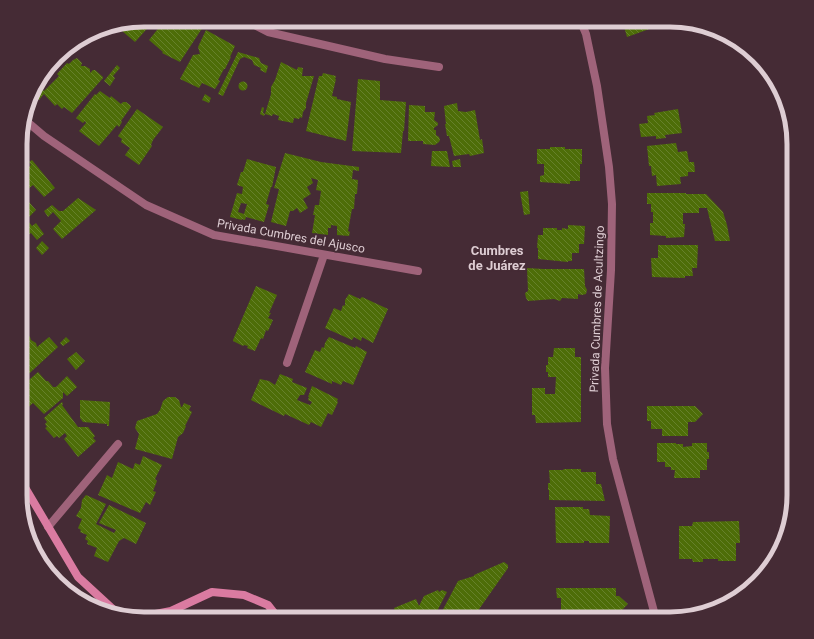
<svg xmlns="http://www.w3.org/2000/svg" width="814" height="639" font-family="Roboto,sans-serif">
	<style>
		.building { fill: url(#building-back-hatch); fill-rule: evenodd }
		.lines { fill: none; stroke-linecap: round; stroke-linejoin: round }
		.lane { stroke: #9f637a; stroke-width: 8 }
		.street { stroke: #9f637a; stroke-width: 8 }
		.secondary { stroke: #da7ba1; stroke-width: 8 }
		.labels { text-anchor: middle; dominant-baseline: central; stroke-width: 4; stroke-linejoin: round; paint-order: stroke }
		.street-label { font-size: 12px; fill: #decdd3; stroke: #452b35 }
		.neighbourhood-label { font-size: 13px; font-weight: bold; fill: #decdd3; stroke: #452b35 }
		.rim { fill: none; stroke: #decdd3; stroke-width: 5 }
	</style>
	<defs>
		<pattern id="building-back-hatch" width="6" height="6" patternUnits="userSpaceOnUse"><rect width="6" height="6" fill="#4d6d08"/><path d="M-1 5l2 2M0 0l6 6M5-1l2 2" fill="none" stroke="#66812b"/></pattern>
	</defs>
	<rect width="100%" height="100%" fill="#452b35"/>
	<!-- building -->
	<path class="building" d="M144,20H155L135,42L115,25Z
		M165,20H192L203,27L180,62L162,53L163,52L149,40Z
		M346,20H363L354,28Z
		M375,20H394L389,26L381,28L378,26Z
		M619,20H653L655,27L627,37L623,23L620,24Z
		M206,30L235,46L230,57H231L225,69H224L218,80L220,81L215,89L202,83L199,88L180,79L193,55L200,54L198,47Z
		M79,41L69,52L72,54L69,57L67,55L62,60L58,56L62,51Z
		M238,52L259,58L261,63L268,66L266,73L260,70L261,68L254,65L252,60L244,57L240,59L223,96L218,94Z
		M77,58L82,63L81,66H85L90,69V73L93,70H95L103,77V78L72,113L64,107L62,109L57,104L55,106L44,94L39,100L36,97L42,89L44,91L59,76L57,74L67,63L69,64L73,60Z
		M55,60L59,63V65L46,79L42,75Z
		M281,62L297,70L298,67L303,68L302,76H314L306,103V108L303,112L302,118L300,117L299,119L294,118L293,123L278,120L279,116L273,114L272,116L265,114L271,94V87L275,80Z
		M117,65L120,68L113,76L115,78L110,86L104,81Z
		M323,73L336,76L335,79H336L332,96L337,97V99L351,102L346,141L306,131L319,76H322Z
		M358,79L380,81V100L406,102L404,131H403L401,153L352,151Z
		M238.5 86a4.5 4.5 0 1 1 9 0a4.5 4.5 0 1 1-9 0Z
		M100,91L110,98L111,96L121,104L123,102H126L130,105L131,107L121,121L122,122L119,127L117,125L99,146L79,131L86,123L85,121L83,123L76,118L95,94L96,95Z
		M205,94L211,98L209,103L202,100Z
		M457,103L458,111L466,112L475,110L480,140L482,139L484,153L470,156L469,154L454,156L449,136H447L445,124H446L444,106Z
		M409,105L425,106V112H435L434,120L438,123V125L434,128V130H436V135L439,137L440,140L439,142L435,145L423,144V141H408Z
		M262,107L264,108L263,113L265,114L264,116L260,114Z
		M137,109L163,127L153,140L151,145L152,146L139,165L125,155L130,148L121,142L122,139L118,136Z
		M678,109L682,133L665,135L666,138L656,139V136L641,137L639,124L648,123L647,116L655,115L654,113Z
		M676,143L678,152L687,151L689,162H694L695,172H688V176L680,177L681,184L657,186L656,175L652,176L651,166H649L647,146Z
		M550,147H565V149H582V164H580V181H570V184L540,182V176L544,175V164H537V149H550Z
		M432,151H447L450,167L431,166Z
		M285,153L321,162L359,167V171L353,170L352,179L358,180L357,194H355L354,209H352L348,231L350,232L349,236L337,235V226L331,225V228H328V235L312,233L315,215H313L315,205H319L321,191L316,190L318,180L311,178L313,183L307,187L311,194L303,199L308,208L300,213L297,208L293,211H290L286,226L271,222L279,189L274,188Z
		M247,159L276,167L272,187H271L266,204L269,205L264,222L246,217L245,220L242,219V220L230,217L237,193L242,194L243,187L237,185L241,172H243ZM241,203L247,204L244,214L238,212Z
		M460,159L461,167H453L452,161Z
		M32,160L55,188L44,197L33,185L22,194L36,210L28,218L26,215L21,219V174L31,165L29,162Z
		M528,191L530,214L524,215L520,192Z
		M647,193H686V194H706L723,212L727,225L730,241H715L707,208H699V213H683V224H685L684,237L666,238V236L650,235V223H653V212H651V204H647Z
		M78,198L96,210L62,239L53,229L61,221L53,212L48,217L44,211L52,205L59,211H63Z
		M28,221L32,226L36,223L44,234L37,240L31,233L28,235L21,227Z
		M568,225L585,226L584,244H579V253H572V261H568V262L538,259V248H537L538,235H543V228H557V230H562V228L568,229Z
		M42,241L49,248L42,255L36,248Z
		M658,245H698L697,268H692L693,276H685V278L652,277L651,258H658Z
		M527,268L543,269H584L585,286L587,290L586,294L582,295L578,294V299L562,298L560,301L554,299L528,301L526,298L525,293L528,291Z
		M256,286L277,295L269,313H271L268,318L273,320L268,331L266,330L263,339L261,338L255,351L247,348L248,346L244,345L243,346L233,341V340Z
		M349,294L360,299L362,297L388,309L373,343L362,337L361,341L354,337L352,340L325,328L334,308L341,311L343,305L344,306L345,305V300Z
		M26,333L30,337L31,340L36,343L37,347L49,337L58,347L21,381V337Z
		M66,337L70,341L63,346L60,343Z
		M329,337L355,348L356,346L367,352L353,385L343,381L341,385L332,381V384L305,372L315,350L320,352L322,347L324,348L325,343Z
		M554,348H575V357H581V422L536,423L535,415H532V388H545V394H555L556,377H548V372H546V365H548V357H553Z
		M76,352L85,361L76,370L67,359Z
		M38,372L46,381H48L53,387H56L67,376L77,387L67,396L63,392V398L44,414L33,403L24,411L20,406L21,387Z
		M280,374L293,379L292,382L307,388L304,395H300L297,400L310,405L312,402L308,400L309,397H308L312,386L338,399L337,401L338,402L332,415L328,413L321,427L311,422L309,425L285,414L284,416L251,400L260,379L269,381L275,385Z
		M168,397H175L179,400L181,407H182L184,403L191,406L189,410L192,412L185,426H186L183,433L178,437L172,459L135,449L139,434L135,428L137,421L157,414L160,410L163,401Z
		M80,400L110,402L109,426H107V424L83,422L80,418Z
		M62,402L63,404L62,405L78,427H88L95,436L93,438L96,441L78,457L64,439L67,436L65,433L59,438L57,436L54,438L45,428L47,427L45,424L47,422L44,418Z
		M647,406H695L703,414L695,422H688V436H662V429H651V421H647Z
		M657,443H676V444H683V447L692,446V443H707V452H709V459H707V470H700V478H674L675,470H671V467H665V462H657Z
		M143,456L162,465L155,479L157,481L153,491L156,492L150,505L146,502L140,513L98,495L107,475L112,478L118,462L133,469L135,463L140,465Z
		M563,469H581V472H596V484H601L605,501L549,500V490H548V483H550L549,470H564Z
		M86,495L106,504L96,524L114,533L116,530L99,523L109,505L146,523L136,544L124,538L119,541L108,562L94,556L97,548L87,544L88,541L85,539L87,535L80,532L81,530L78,528L82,519L76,516L81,508L82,500Z
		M555,507H583V509H589L590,515L610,516L609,543H589V541H584V543H556Z
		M739,521L740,543H736V561H718V559H703V562H693L692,559H679V526H692L693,522Z
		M504,562L508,565V568L475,615L473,613L470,619H438L458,581L474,576V575Z
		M556,588H616V596H619L628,604L614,618L607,612H603L602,619H593L592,615H589V619H565V615H561V598H557Z
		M438,590L439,592L442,590L447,592L433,619H398L394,608L416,599L419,606L424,596Z
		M384,612H390L392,619H375L374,616Z"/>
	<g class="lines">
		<!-- lane -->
		<path class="lane" d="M48,527L118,444"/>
		<!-- street -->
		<path class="street" d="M245,20L268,32L385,59L439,67
			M580,20L586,34L597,86L609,167L612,204L611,270L605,368L607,424L613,459L656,619
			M24,119L44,136L146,205L214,235L418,271
			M287,363L324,255"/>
		<!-- secondary -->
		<path class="secondary" d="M20,479L78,577L116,612L145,616L171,611L212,592L244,595L268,605L279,619"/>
	</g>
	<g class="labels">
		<!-- street labels -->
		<g class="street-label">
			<text transform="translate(291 236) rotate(10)">Privada Cumbres del Ajusco</text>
			<text transform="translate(597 309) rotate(-88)">Privada Cumbres de Acultzingo</text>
		</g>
		<!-- neighbourhood labels -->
		<g class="neighbourhood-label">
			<text x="497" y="250">Cumbres<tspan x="497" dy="15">de Juárez</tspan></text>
		</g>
	</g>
	<!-- crop -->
	<path d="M0 0H814V639H0ZM144 27H670A117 117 0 0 1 787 144V495A117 117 0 0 1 670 612H144A117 117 0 0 1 27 495V144A117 117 0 0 1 144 27Z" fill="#452b35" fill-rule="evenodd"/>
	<path class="rim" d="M144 27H670A117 117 0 0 1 787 144V495A117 117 0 0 1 670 612H144A117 117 0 0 1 27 495V144A117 117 0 0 1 144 27Z"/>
</svg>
